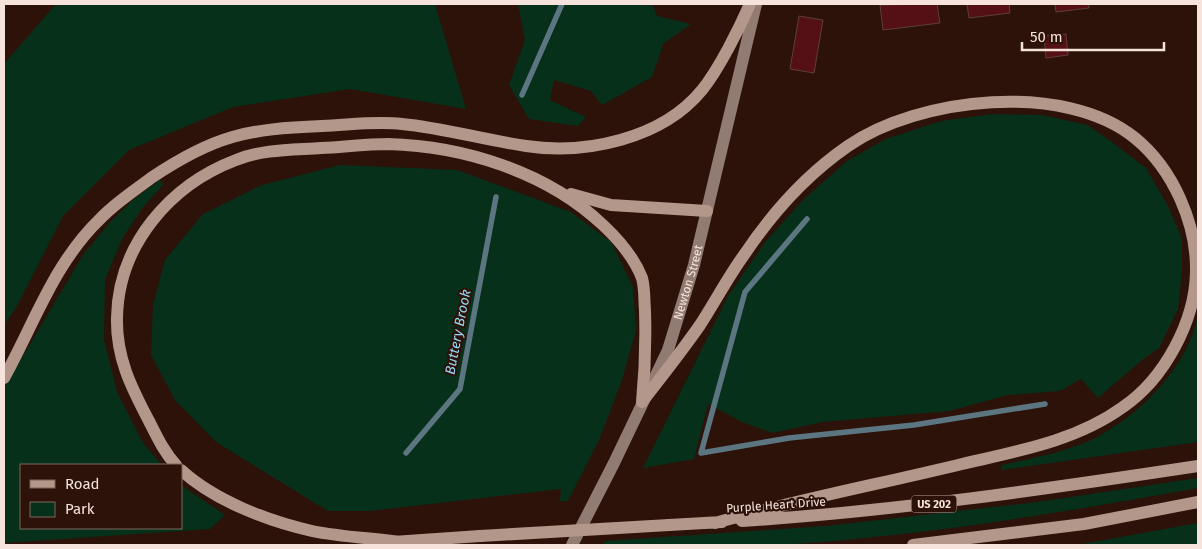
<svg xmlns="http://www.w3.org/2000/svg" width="1202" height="549" font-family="'Fira Sans',sans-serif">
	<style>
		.green { fill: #07301b }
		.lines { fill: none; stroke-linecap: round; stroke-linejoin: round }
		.stream { stroke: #5b7681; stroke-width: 5.5 }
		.building { fill: #541014; stroke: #5e3e3c }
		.secondary { stroke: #927b72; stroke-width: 12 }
		.primary { stroke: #b3978a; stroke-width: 12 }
		.primary-bridge { stroke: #b3978a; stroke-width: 12 }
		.labels { text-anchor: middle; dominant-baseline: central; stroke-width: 4.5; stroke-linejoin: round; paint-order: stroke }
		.shield { fill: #2c1209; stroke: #b9a49d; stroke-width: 1 }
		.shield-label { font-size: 11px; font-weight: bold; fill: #f6e3dc }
		.street-label { font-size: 12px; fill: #f6e3dc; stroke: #2c1209 }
		.water-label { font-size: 14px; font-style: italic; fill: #96d8f4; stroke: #2c1209 }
	</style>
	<rect width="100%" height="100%" fill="#2c1209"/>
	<!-- green -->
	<path class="green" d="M56,4H435L466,109L350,89L233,107L129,150L63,216L17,306L4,326V64Z
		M518,4H652L657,16L691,24L663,44L652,77L602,105L591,91L554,80L550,100L586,117L578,126L529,119L509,85L525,40Z
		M993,114L1042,115L1087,125L1112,142L1146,168L1168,206L1182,239V270L1178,309L1159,348L1142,360L1098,398L1081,379L1060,391L1008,395L949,411L823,422L772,433L742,422L708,404L694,459L643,468L728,296L766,241L804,199L847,161L886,139L941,121Z
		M340,165L457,170L571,212L611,242L633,287L636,331L622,380L599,440L568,501H560L561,489L370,511H328L216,442L175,400L151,355L153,305L165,260L203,214L262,185Z
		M160,180L163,185L143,207L122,239L105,280L104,340L117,392L143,443L162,465H21V528H181V485L225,515L210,529L4,543V388L83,255L111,221L134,199Z
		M1198,316V442L1002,470V465C1033,458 1077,450 1104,433C1147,408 1187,365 1198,316Z
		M1198,478V488C1059,513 919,537 777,545C719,548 660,545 603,545L605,541L826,526L1037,502Z
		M1198,523V545H1077Z"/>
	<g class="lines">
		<!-- stream -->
		<path class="stream" d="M522,95L562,4
			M807,219L745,292L701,453L789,438L914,425L1045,404
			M406,453L460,389L496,197"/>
	</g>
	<!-- building -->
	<path class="building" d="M937,4L940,23L883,30L880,5Z
		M967,4H1009L1010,13L969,18Z
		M1055,4H1088L1089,8L1056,12Z
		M799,16L823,20L814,73L790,69Z
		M1066,34L1068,55L1046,58L1044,36Z"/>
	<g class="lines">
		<!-- secondary -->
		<path class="secondary" id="s1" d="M572,545L614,463L668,350L694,265L756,4"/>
		<!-- primary -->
		<path class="primary" d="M571,194L611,205L707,211
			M4,378C34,324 54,263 100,219C115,203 134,191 151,178C215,135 247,129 322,126C349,125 375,121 402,124C444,128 484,140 526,146C585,155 662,139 702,90C719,69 739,29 750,4
			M642,402C662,376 682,351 700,325C715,302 728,277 744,255C772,213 806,175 848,146C919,97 1065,81 1135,138C1173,169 1197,224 1196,272C1195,322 1164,379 1123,407C1076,441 1018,451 962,464C880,484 796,500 715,523
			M176,465C164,452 157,437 149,421C131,387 116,357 117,318C118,245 170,185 236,160C263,149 293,150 321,148C343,147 366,144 388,144C464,146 547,172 603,225C619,240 634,257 642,278C645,289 644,300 645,311C646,342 645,371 642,402
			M181,470C215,501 268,521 312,531C341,537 371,538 400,542
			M742,521C895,511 1046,489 1198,466
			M669,525L722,522
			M393,542L480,536
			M913,545L1084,524L1198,502"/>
		<!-- primary-bridge -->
		<path class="primary-bridge" d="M480,536L669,525"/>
	</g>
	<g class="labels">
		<!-- shield labels -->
		<rect class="shield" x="911.5" y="495.5" width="45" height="17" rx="4"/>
		<g class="shield-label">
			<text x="934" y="504">US 202</text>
		</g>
		<!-- street labels -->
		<g class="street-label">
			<text stroke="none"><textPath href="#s1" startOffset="288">Newton Street</textPath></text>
			<text transform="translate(776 505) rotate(-4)">Purple Heart Drive</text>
		</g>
		<!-- water labels -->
		<g class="water-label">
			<text transform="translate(458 332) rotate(-79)">Buttery Brook</text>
		</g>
	</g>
	<!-- border -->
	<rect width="1202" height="549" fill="none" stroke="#f6e3dc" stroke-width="10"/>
	<!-- legend -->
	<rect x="20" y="464" width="162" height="65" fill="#2c1209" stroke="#7d665d"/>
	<rect x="30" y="480" width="25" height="8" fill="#b3978a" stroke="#7d665d"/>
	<text x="65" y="489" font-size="15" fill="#f6e3dc">Road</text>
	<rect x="30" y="502" width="25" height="15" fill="#07301b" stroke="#7d665d"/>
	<text x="65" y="514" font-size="15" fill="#f6e3dc">Park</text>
	<!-- scale -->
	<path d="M1022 42v8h142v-8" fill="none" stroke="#f6e3dc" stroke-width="2.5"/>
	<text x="1030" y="42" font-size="15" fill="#f6e3dc" stroke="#2c1209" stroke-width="4" paint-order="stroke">50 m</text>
</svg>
